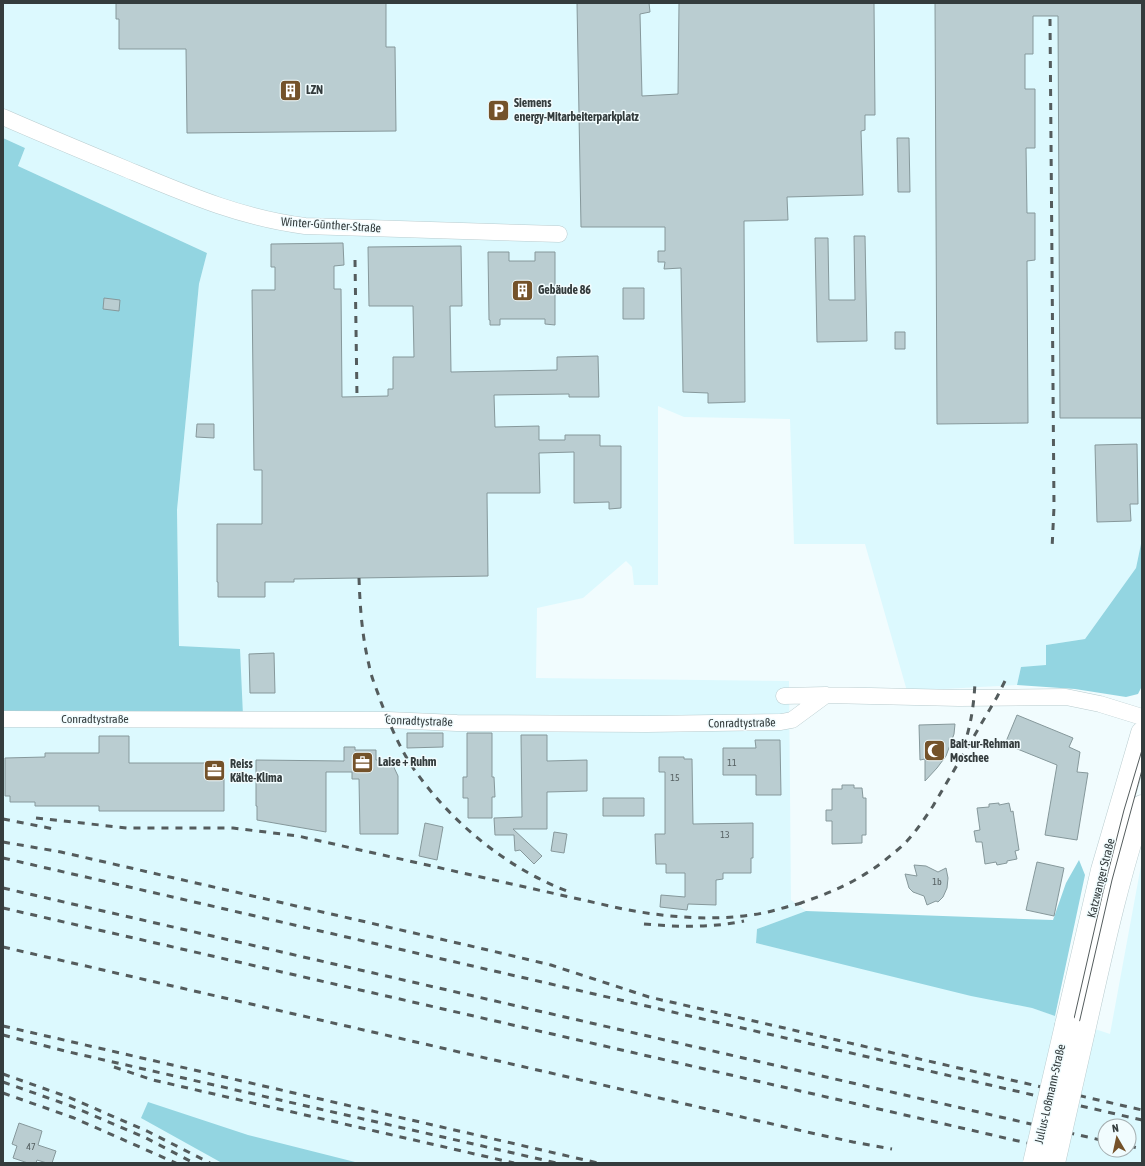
<svg xmlns="http://www.w3.org/2000/svg" width="1145" height="1166" font-family="'Asap Condensed',sans-serif">
	<style>
		.built { fill: #dcf9fe; fill-rule: evenodd }
		.green { fill: #93d5e1 }
		.building { fill: #bacdd1; stroke: #86989b }
		.lines { fill: none; stroke-linecap: round; stroke-linejoin: round }
		.minor-casing { stroke: #b9cccf; stroke-width: 17 }
		.secondary-casing { stroke: #b9cccf; stroke-width: 23 }
		.minor { stroke: #fff; stroke-width: 16 }
		.secondary { stroke: #fff; stroke-width: 22 }
		.tram { stroke: #545c5d; stroke-width: 1 }
		.rail { stroke: #545c5d; stroke-width: 3; stroke-dasharray: 7 7; stroke-linecap: butt }
		.secondary-bridge-casing { stroke: #b9cccf; stroke-width: 23; stroke-linecap: butt }
		.secondary-bridge { stroke: #fff; stroke-width: 22 }
		.labels { text-anchor: middle; dominant-baseline: central; stroke-width: 3; stroke-linejoin: round; paint-order: stroke }
		.number-label { font-size: 10px; fill: #566062 }
		.poi-label { font-size: 12px; font-weight: bold; fill: #343c3d; stroke: #f1fcfe; text-anchor: start }
		.street-label { font-size: 12px; fill: #343c3d; stroke: #f1fcfe }
	</style>
	<rect width="100%" height="100%" fill="#f1fcfe"/>
	<!-- built -->
	<path class="built" d="M3,3H1142V539L1136,568L1085,639L1046,645V666L1021,667L1017,685L907,691L865,544H794L790,419L684,417L658,406V585H634L632,567L626,561L583,598L537,608L536,678L789,681L791,900L806,911L757,929L756,943L1032,1008L1110,1034L1142,860V1163H3V716L179,646L177,510L199,284L207,253L18,166L25,148L3,138ZM1105,1126H1129V1150H1105Z"/>
	<!-- green -->
	<path class="green" d="M3,138L25,148L18,166L207,253L199,284L177,510L179,646L240,649L243,716H3Z
		M1142,539V686L1138,694L1126,697L1075,689L1017,685L1021,667L1046,665V645L1085,639L1136,568Z
		M1079,860L1085,875L1055,1016L1032,1008L971,996L756,943L757,929L806,911L1053,920L1066,883Z
		M148,1102L248,1135L359,1163H222L141,1118Z"/>
	<!-- building -->
	<path class="building" d="M116,3H386V47H395L396,131L187,133L186,49H119V19H116Z
		M577,3H649L650,12L640,14L642,96L678,94L679,3H874L875,115H865V130L861,131L863,195L787,197L788,220L744,221L745,402L708,403V393L683,392L681,268L664,269L665,262H658V251H665V227H581Z
		M935,3H1142V418H1060L1058,16H1033V54H1025V89H1035V148H1026L1027,213H1035V260L1027,261L1028,423L937,424Z
		M897,138H909L910,192H898Z
		M854,236H865L867,341L817,342L815,238H828L829,300H855Z
		M343,243L344,265L334,266V289H341L342,397L388,396V389H393V357H414L413,306H369L368,247L461,246L462,306H450L451,372L557,370V357L598,356L599,397H569V394L494,395L495,427L539,426V440H565V435H600V446H621V508L609,509V502L574,503V452L539,453L540,493H487L488,576L294,579V582H265V597H218V582H217V524H262V470H254L252,290H275V267H271V244Z
		M488,252H509V261H535V252H555V325L545,324V319H500V325H490V320H489Z
		M623,288H644V319H623Z
		M104,298L120,300L119,311L103,309Z
		M895,332H905V349H895Z
		M197,424H214V438L196,437Z
		M1137,444L1138,504H1130L1131,521L1097,522L1095,445Z
		M274,653L275,693H250L249,654Z
		M1017,715L1073,738L1069,747L1080,752L1077,772L1088,773L1077,840L1045,835L1057,765L1005,744Z
		M955,724L954,734L946,756L937,768L925,781V759L920,760L919,725Z
		M407,733H443V747L407,748Z
		M467,733H492V777H494L495,797H492V818H468V798H463V777H467Z
		M521,735H547V761L587,760V791L547,792V829H513L542,856L534,864L520,850L515,851L514,835H495L494,818L522,817Z
		M99,736H129V763H224V811H99V806H35V802H10V796H5V758L45,757V753H99Z
		M755,740H780L781,795H756V775H723V748H756Z
		M344,747H355V750H376V760L390,759L398,776V834H360L359,779H352V772H326V832L257,820V806H256V760L344,761Z
		M659,757H684V759H692L693,824L753,823V858H751V873H723V879L716,880V905L688,904L687,910L660,907L661,895L685,897V873H666V864H656L655,834H665V772H659Z
		M842,785H854V788H862L863,798H866V835H862V843L832,844V821H826V810H832V789H842Z
		M603,798H644V816H603Z
		M999,803V805L1009,803L1011,812L1013,811L1019,850L1015,851L1017,859L1007,861V863L997,865L996,862L985,864L982,842H976L974,831L980,830L977,808L989,807V804Z
		M425,823L443,827L437,860L419,856Z
		M554,832L567,834L564,853L551,851Z
		M1037,862L1064,868L1054,916L1026,910Z
		M914,865L926,866L938,872L946,868L948,878L947,888L943,897L938,902L936,901L927,905L924,896L913,892L909,888L905,874L917,876Z
		M19,1123L42,1131L38,1145L56,1151L52,1163H47L37,1160L36,1163H28L13,1158L17,1146L12,1144Z"/>
	<g class="lines">
		<defs>
			<path id="minor" d="M3,117C44,135 85,152 126,169C186,194 241,218 305,226L559,234
				M784,696L826,695L959,698L1066,697L1100,704L1142,717
				M3,719L388,720L457,723L647,724L781,722L792,720L826,695"/>
			<path id="secondary" d="M1066,1025L1102,870L1142,733
				M1084,1031C1101,956 1117,880 1142,806"/>
		</defs>
		<!-- minor casing -->
		<use href="#minor" class="minor-casing"/>
		<!-- secondary casing -->
		<use href="#secondary" class="secondary-casing"/>
		<!-- minor -->
		<use href="#minor" class="minor"/>
		<!-- secondary -->
		<use href="#secondary" class="secondary"/>
		<!-- tram -->
		<path class="tram" d="M1041,1163L1103,892L1124,810L1142,750
			M1047,1163L1112,880L1142,770"/>
		<!-- rail -->
		<path class="rail" d="M1050,19L1054,507L1052,549
			M355,260L357,397
			M359,578C360,607 362,636 369,665C371,677 377,690 381,702C389,723 399,746 411,765C450,822 507,869 572,893
			M963,748C971,726 974,704 975,682
			M36,818L127,828H233L298,836L623,909C666,917 708,921 751,915C768,913 785,907 802,903
			M3,819L54,829
			M3,842L61,852L488,950L551,965L649,997L1142,1110
			M3,858L1142,1120
			M3,888L1105,1141
			M798,904C832,892 855,883 884,861C892,854 901,848 907,841C917,830 925,818 933,806L997,697L1007,677
			M3,908L1027,1143
			M644,924C678,927 711,928 744,921
			M3,947L807,1132L853,1142L892,1149
			M3,1026L598,1163
			M3,1035L69,1052L557,1163
			M114,1067L153,1080L514,1163
			M3,1074L68,1097L147,1131L210,1163
			M3,1082L71,1106L144,1137L194,1163
			M3,1093L74,1118L176,1163
			M1129,1146L1142,1149"/>
		<defs>
			<path id="secondary-bridge" d="M1034,1163L1066,1025
				M1054,1163L1084,1031"/>
		</defs>
		<!-- secondary-bridge casing -->
		<use href="#secondary-bridge" class="secondary-bridge-casing"/>
		<!-- secondary-bridge -->
		<use href="#secondary-bridge" class="secondary-bridge"/>
	</g>
	<!-- icons -->
	<defs>
		<symbol id="building-square" viewBox="-11 -11 22 22"><rect x="-9" y="-9" width="18" height="18" rx="4" fill="#74522a" stroke="#f1fcfe"/><path d="M-4-6H4V6H1V3H-1V6H-4ZM-2.5-4.3h1.7v1.8h-1.7ZM.8-4.3h1.7v1.8H.8ZM-2.5-1h1.7V.8h-1.7ZM.8-1h1.7V.8H.8Z" fill="#fff"/></symbol>
		<symbol id="parking-square" viewBox="-11 -11 22 22"><rect x="-9" y="-9" width="18" height="18" rx="4" fill="#74522a" stroke="#f1fcfe"/><path d="M-3.5-5.5H1a3.5 3.5 0 0 1 0 7H-1V5.5H-3.5ZM-1-3.4V-.6H.8a1.4 1.4 0 0 0 0-2.8Z" fill="#fff"/></symbol>
		<symbol id="mosque-square" viewBox="-11 -11 22 22"><rect x="-9" y="-9" width="18" height="18" rx="4" fill="#74522a" stroke="#f1fcfe"/><path d="M3.5-4.9A6 6 0 1 0 3.5 4.9A5 5 0 1 1 3.5-4.9Z" fill="#fff"/></symbol>
		<symbol id="office-square" viewBox="-11 -11 22 22"><rect x="-9" y="-9" width="18" height="18" rx="4" fill="#74522a" stroke="#f1fcfe"/><path d="M-6-3h4V-5.5h4V-3h4V5H-6ZM-1-4.5V-3h2v-1.5ZM-6 0V1H6V0Z" fill="#fff"/></symbol>
	</defs>
	<g fill-rule="evenodd">
		<use href="#building-square" x="278" y="78" width="25" height="25"/>
		<use href="#parking-square" x="486" y="98" width="25" height="25"/>
		<use href="#building-square" x="510" y="278" width="25" height="25"/>
		<use href="#mosque-square" x="922" y="738" width="25" height="25"/>
		<use href="#office-square" x="350" y="750" width="25" height="25"/>
		<use href="#office-square" x="202" y="758" width="25" height="25"/>
	</g>
	<g class="labels">
		<!-- number labels -->
		<g class="number-label">
			<text x="732" y="762">11</text>
			<text x="675" y="777">15</text>
			<text x="725" y="834">13</text>
			<text x="937" y="881">1b</text>
			<text x="31" y="1146">47</text>
		</g>
		<!-- poi labels -->
		<g class="poi-label">
			<text x="306" y="90">LZN</text>
			<text x="514" y="103">Siemens<tspan x="514" dy="14">energy-Mitarbeiterparkplatz</tspan></text>
			<text x="538" y="290">Gebäude 86</text>
			<text x="950" y="744">Bait-ur-Rehman<tspan x="950" dy="14">Moschee</tspan></text>
			<text x="378" y="762">Laise + Ruhm</text>
			<text x="230" y="764">Reiss<tspan x="230" dy="14">Kälte-Klima</tspan></text>
		</g>
		<!-- street labels -->
		<g class="street-label">
			<text transform="translate(331 225) rotate(4)">Winter-Günther-Straße</text>
			<text x="95" y="719">Conradtystraße</text>
			<text transform="translate(419 721) rotate(2)">Conradtystraße</text>
			<text transform="translate(742 723) rotate(-1)">Conradtystraße</text>
			<text transform="translate(1101 878) rotate(-76)">Katzwanger Straße</text>
			<text transform="translate(1050 1094) rotate(-77)">Julius-Loßmann-Straße</text>
		</g>
	</g>
	<!-- border -->
	<rect width="1145" height="1166" fill="none" stroke="#343c3d" stroke-width="8"/>
	<!-- north arrow -->
	<g transform="translate(1117 1138) rotate(351)"><circle r="19" fill="#f1fcfe" stroke="#a5afb1"/>
	<path d="M0-3L7 15L0 10L-7 15Z" fill="#74522a"/>
	<text y="-6" font-size="11" font-weight="bold" text-anchor="middle" fill="#343c3d">N</text>
	</g>
</svg>
